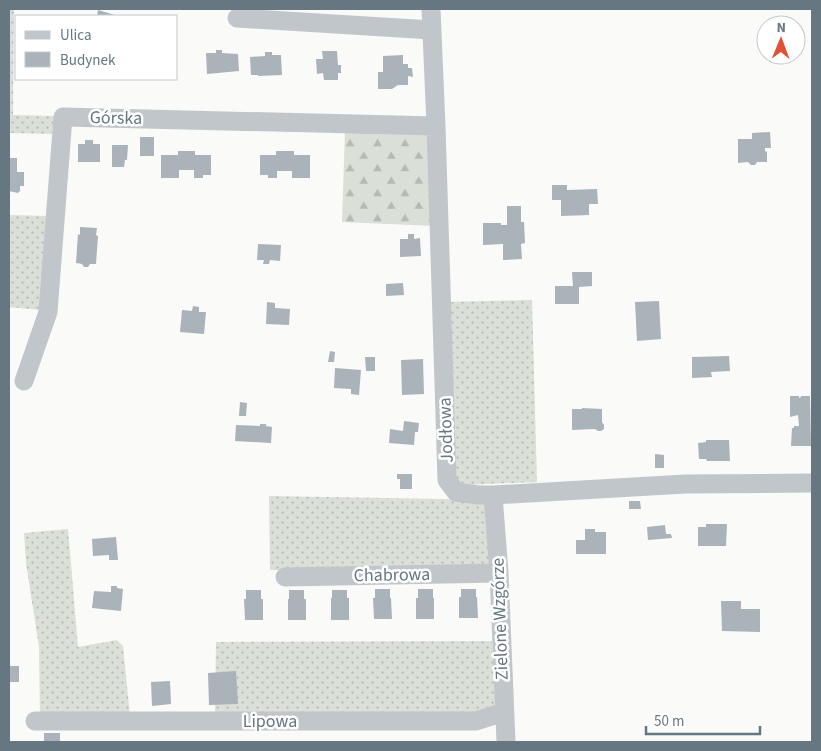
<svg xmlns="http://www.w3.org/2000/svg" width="821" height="751" font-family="'Source Sans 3',sans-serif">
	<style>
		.grass { fill: url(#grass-dots) }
		.forest { fill: url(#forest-firs) }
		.building { fill: #aab3b9 }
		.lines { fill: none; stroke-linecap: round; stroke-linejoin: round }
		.street { stroke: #c1c6ca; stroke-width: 19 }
		.labels { text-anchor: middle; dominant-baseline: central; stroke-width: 5; stroke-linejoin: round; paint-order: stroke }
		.street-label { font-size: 18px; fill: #667782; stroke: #fff }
	</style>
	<defs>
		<pattern id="grass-dots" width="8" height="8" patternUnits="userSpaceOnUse" patternTransform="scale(1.25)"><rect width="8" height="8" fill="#dadfd7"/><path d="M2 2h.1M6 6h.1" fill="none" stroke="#b5bab4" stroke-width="1.8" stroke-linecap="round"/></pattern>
		<pattern id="forest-firs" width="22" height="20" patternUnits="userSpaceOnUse" patternTransform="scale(1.25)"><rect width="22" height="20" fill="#dadfd7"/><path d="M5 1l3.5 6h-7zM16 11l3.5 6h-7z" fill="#b5bab4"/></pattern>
	</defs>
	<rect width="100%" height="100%" fill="#fafaf8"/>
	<!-- grass -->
	<path class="grass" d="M9,9H14L13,115L54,116L52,134L9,133Z
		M9,215L48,216L40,310L9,307Z
		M532,300L537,482L462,485L450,469L445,302Z
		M269,496L442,499L489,501L490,564L478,571L270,570Z
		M68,529L78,647L117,640L123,646L130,716H40L39,647L26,563L24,533Z
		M492,641L497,707L475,716H215L216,642Z"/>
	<!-- forest -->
	<path class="forest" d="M345,131H428L434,226L342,222Z"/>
	<!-- building -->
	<path class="building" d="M98,10L115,15L114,16H97Z
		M216,50H222V53L238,54L239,71L207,74L206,53H216Z
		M322,51H337L338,65H341V73H338V80H324L323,73L317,74L316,59H323Z
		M265,52H272V55H281L282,75L258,76V75H251L250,57L265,56Z
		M403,55V64H408V68H412L413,77L408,76V85H398L392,89H378V72H383V56Z
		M770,132L771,148H765V151L767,152V162H757L755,165H751L748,162L738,163V139H752V133Z
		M140,137H154V156H140Z
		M85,140H93V144H100V162H78V144H85Z
		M112,145H128L127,160H125L124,167H112Z
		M178,151H195V155H211V175H203V178H194V170H179V178H161V155H178Z
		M276,151H294V155H310V178H292V171H277V178H268V175H260V155H276Z
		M9,158H17V172H24V186H20V191L18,193L9,191Z
		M552,185H567V190L597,189L598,204H589V215L561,216V200H552Z
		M507,206H521V222H524L525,243L521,244L522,259L503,260V244L483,245V223H501V225H507Z
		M80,227L97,228L96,235L98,236L96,264H90L88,267H84L82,264L76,263L78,234L80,235Z
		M408,234H414V239L420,238L421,256L400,257V239H408Z
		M258,244L281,245L280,261L270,260L269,264H263L264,260H257Z
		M572,272H592V286L579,287V304H555V286H573Z
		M403,283L404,295L386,296V284Z
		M659,301L661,339L637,341L635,302Z
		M267,302L275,303V308L290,309L289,325L266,324Z
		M193,306L199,307V312H206L204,334L180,332L182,310L192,311Z
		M330,351L335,352L334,362H328Z
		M729,356L730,371L711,372L712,377L692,378V357Z
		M365,357H375V371H366Z
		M423,359L424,394L402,395L401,360Z
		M335,368L361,370L359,395L351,394V389L334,388Z
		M790,396H799V398L801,397V396H810L811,446H791L792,428H794V426H799L798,415L790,417Z
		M240,402L247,403L246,416H239Z
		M582,408L602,409V422L604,425V429L601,431H598L595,429L572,430V409H582Z
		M404,421L419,423L418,432H415L414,445L389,443L390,429L403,431Z
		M260,424H266V426L272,427L271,443L235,441L236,425L260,426Z
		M706,440H729L730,461H707L706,459H699L698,443L706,442Z
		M655,454L664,455V468H655Z
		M397,474H412V489H400V479H397Z
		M629,501H640L641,509H629Z
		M706,524H727L726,546H698V527H706Z
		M665,525L666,534H671L672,538L648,540L647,527Z
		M585,529H595V532H606V554H576V540H585Z
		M116,537L118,560H109V555L93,556L92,539Z
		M111,586H117V588L123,589L121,611L92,608L94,591L111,592Z
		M375,589H390V598H391L392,619H374L373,598H375Z
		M418,589H433V598H434V619H416V598H418Z
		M461,589H476V597H477L478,618H459V597H461Z
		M246,590H261V599H263V620H245L244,599H246Z
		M289,590H304V599H306V620H288V599H289Z
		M332,590H347V598H349V620H331V598H332Z
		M721,601H741V609H760V632L722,631Z
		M9,666H19V682H9Z
		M236,671L238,704L209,705L208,673Z
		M170,681L171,704L152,706L151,682Z
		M44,733H60V742H44Z"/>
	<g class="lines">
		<!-- street -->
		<path class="street" d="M431,9L436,126L447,480L456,492L478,495H493L685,484L812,483
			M237,18L432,30
			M24,381L48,312L63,117L436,126
			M493,495L499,573L506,742
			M285,577L499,573
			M35,721H476L504,712"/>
	</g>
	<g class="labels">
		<!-- street labels -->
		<g class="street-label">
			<text transform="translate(116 118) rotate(1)">Górska</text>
			<text transform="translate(446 430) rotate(-92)">Jodłowa</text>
			<text transform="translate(392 575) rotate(-1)">Chabrowa</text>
			<text transform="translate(500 619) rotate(-92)">Zielone Wzgórze</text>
			<text x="270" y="721">Lipowa</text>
		</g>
	</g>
	<!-- border -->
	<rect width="821" height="751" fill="none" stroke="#667782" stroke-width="20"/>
	<!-- legend -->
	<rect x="15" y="15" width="162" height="65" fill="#ffffff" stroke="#c2c9cd"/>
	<rect x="25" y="31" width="25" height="8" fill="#c1c6ca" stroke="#c2c9cd"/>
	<text x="60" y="40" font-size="15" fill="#667782">Ulica</text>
	<rect x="25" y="52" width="25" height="15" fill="#aab3b9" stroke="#c2c9cd"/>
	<text x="60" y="65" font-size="15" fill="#667782">Budynek</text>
	<!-- north arrow -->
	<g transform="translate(781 40) rotate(1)"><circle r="24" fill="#ffffff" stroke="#c2c9cd"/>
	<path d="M0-4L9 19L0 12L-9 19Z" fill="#de5234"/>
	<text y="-8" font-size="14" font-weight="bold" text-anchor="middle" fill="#667782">N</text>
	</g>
	<!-- scale -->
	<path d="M646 726v8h114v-8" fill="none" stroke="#667782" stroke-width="2.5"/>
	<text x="654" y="726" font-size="15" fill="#667782" stroke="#ffffff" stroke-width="4" paint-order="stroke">50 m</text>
</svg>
